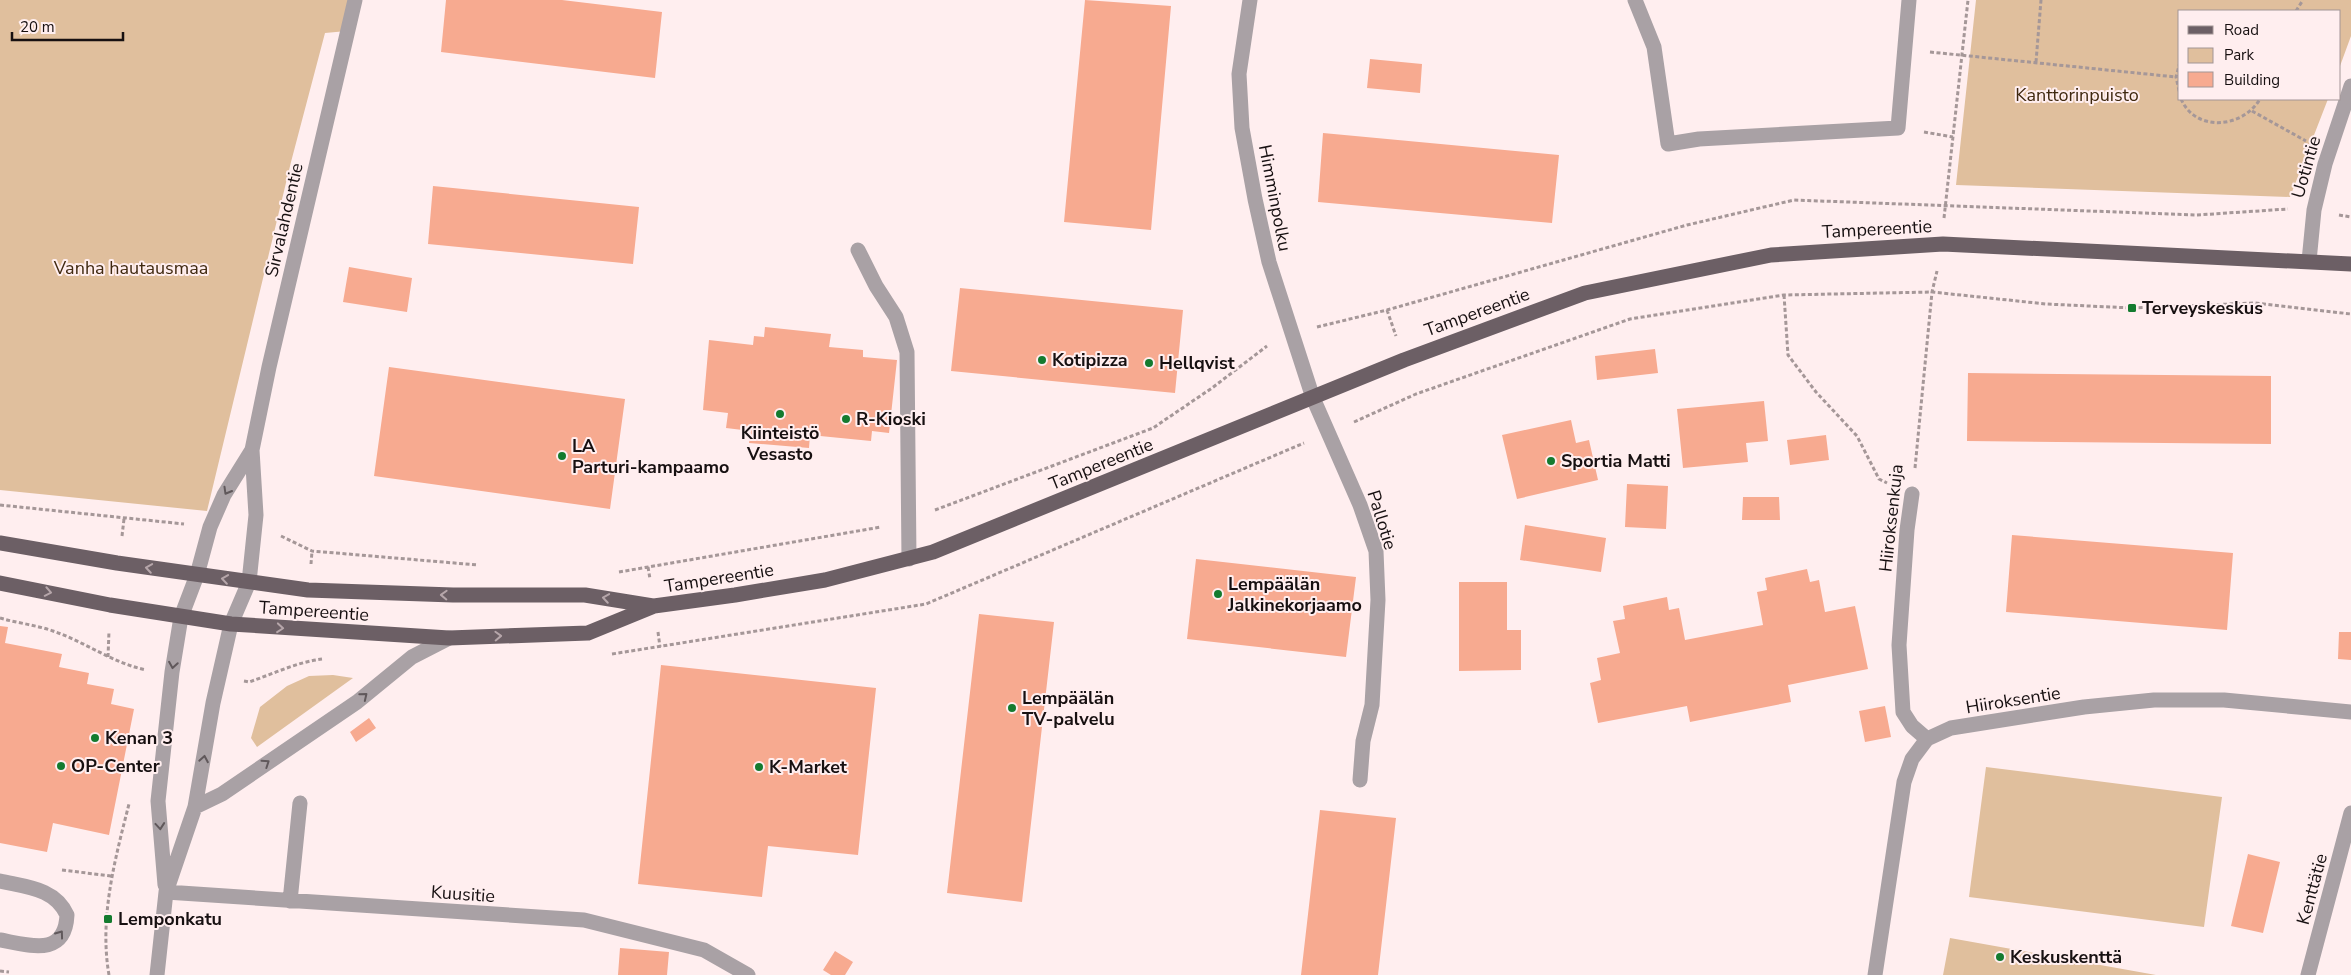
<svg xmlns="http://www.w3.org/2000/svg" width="2351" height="975" font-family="'Nunito Sans',sans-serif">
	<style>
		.green { fill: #e0bf9d }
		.building { fill: #f7aa90 }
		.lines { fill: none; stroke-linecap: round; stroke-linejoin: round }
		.path { stroke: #a59798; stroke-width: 3; stroke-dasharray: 4 2.5; stroke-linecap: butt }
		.minor { stroke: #a9a1a5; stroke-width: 15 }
		.major { stroke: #6c5f65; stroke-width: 15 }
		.oneway { stroke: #60585b }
		.oneway2 { stroke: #b6a6aa }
		.poi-dot { fill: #147b2f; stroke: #ffeeef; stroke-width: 2 }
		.labels { text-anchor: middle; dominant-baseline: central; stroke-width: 4; stroke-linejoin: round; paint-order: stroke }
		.park-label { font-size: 18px; fill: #3f280f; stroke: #ffeeef }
		.street-label { font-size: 18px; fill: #171011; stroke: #ffeeef }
		.poi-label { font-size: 18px; font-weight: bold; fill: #171011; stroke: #ffeeef; text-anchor: start }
	</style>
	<rect width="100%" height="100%" fill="#ffeeef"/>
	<!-- green -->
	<path class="green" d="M0,0H355L347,31L325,33L291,162L207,511L0,490Z
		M1976,0H2351V36L2340,66V11H2180V99H2328L2290,197L1956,185Z
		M333,675L353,678L257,747L251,738L260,707L287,686L309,676Z
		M1986,767L2222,797L2204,927L1969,897Z
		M1950,938L2156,975H1943Z"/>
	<!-- building -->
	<path class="building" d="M446,0H562L662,12L655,78L441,52Z
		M1085,0L1171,6L1151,230L1064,222Z
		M1370,59L1422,64L1420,93L1367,88Z
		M1323,133L1559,155L1552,223L1318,202Z
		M433,186L639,207L633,264L428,244Z
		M349,267L412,278L407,312L343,302Z
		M960,288L1183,310L1175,393L951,371Z
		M765,327L831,334L829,347L863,350V357L897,360L889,433L872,431L871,441L810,435L809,448L749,443L751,431L726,428L728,413L703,410L709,340L753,345L754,336L764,337Z
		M1655,349L1658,373L1597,380L1595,356Z
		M389,367L625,399L610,509L374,476Z
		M1968,373L2271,376V444L1967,441Z
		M1764,401L1768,441L1746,443L1748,462L1683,468L1677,409Z
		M1571,420L1576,443L1589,440L1598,480L1517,499L1502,435Z
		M1826,435L1829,460L1790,465L1787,440Z
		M1627,484L1668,486L1666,529L1625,527Z
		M1743,497H1779L1780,520H1742Z
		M1525,525L1606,538L1601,572L1520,560Z
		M2012,535L2233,553L2227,630L2006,612Z
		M1196,559L1356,577L1346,657L1187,639Z
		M1807,569L1810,582L1819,580L1825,612L1855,606L1868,669L1788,685L1791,702L1690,722L1687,706L1598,723L1590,683L1601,680L1597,658L1620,653L1613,621L1625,619L1623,606L1667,597L1669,610L1679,608L1685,640L1763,625L1757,592L1767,590L1765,578Z
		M1459,582H1507V630H1521V670L1459,671Z
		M979,614L1054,622L1022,902L947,893Z
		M0,626L8,627L5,643L62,654L59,667L89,673L87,684L114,689L111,704L134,709L109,835L53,823L47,852L0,843Z
		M2339,632H2351V660L2338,659Z
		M661,665L876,688L858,855L768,846L762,897L638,884Z
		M1885,706L1891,737L1865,742L1859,711Z
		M369,718L376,728L356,742L350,732Z
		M1320,810L1396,818L1378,975H1301Z
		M2248,854L2280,862L2263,933L2231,926Z
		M620,948L669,952L667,975H618Z
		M835,951L853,962L845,975H831L823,970Z"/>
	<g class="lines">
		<!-- path -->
		<path class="path" d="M2296,11L2303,0
			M1930,52L2176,77
			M2036,62L2041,0
			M2180,62L2176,77L2180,95
			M2181,99C2196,133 2243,128 2260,99
			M2252,111L2306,141
			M1924,132L1953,137
			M2339,215L2351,217
			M1944,218L1968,0
			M1784,295L1788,355L1816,392L1857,436L1879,479L1887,483
			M1387,310L1396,336
			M1317,327L1387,310L1687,225L1794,200L2197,215L2288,209
			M1354,422L1416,394L1630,319L1784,295L1932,292L2046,304L2132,308L2255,303L2351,314
			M1915,468L1932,292L1937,271
			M0,505L184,524
			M935,510L1153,428L1212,388L1267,346
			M122,536L124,519
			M281,536L312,551L478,565
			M311,564L312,551
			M648,567L650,579
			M619,572L881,527
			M0,618C17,623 36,625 53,631C85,642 113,663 146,670
			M658,632L660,647
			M612,654L926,604L1304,443
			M108,657L109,631
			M244,681L249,682C273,674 297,662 322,659
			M62,870L111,876
			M0,971L9,972
			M109,975C99,918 115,859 129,804"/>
		<!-- minor -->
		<path class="minor" d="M1250,0L1239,74L1242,128L1255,199L1269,262L1313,398L1360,505L1376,551L1378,600L1372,705L1363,741L1360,780
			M1635,0L1654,47L1668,144L1699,139L1898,128L1909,0
			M858,250L876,286L896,317L907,352L909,559
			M2309,261L2314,210L2325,164L2351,86
			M1912,494L1907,530L1899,645L1903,712L1912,726L1927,739
			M195,807L222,794L357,702L412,657L449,638
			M0,881C26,887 55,888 67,915C65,958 29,945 0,940
			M165,885L158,801L172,672L181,617L197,575L210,527L224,495L252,450
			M166,892L584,920L704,950L748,975
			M290,901L300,803
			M157,975L166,892L195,807L213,703L231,624L249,582L256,515L252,450L269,367L355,0
			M1875,975L1904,782L1912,759L1927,739L1951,728L2084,707L2154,700H2224L2351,712
			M2308,975L2351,813"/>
		<!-- major -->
		<path class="major" d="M0,543L117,563L308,590L453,595H585L653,606
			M0,583L110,605L231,624L449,638L588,633L654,606L735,595L825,580L933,552L1404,360L1585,293L1771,255L1943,244L2351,264"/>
	</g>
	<!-- one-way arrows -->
	<defs><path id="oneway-chevron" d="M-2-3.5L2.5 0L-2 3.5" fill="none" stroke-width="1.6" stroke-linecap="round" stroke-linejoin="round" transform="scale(1.25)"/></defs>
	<g class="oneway">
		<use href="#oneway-chevron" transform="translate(227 491) rotate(120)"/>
		<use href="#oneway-chevron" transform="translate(173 665) rotate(99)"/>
		<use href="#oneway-chevron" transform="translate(364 696) rotate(-39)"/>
		<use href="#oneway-chevron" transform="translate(204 759) rotate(-80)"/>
		<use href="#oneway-chevron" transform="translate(266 763) rotate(-34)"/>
		<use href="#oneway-chevron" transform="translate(160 826) rotate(85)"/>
		<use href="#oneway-chevron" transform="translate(60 934) rotate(-54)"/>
	</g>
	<g class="oneway2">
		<use href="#oneway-chevron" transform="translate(149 568) rotate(-171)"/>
		<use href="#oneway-chevron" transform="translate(225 579) rotate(-172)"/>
		<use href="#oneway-chevron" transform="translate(48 592) rotate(11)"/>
		<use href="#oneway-chevron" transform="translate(444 595) rotate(-178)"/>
		<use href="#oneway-chevron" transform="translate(606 598) rotate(-171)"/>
		<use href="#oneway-chevron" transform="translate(280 628) rotate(5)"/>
		<use href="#oneway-chevron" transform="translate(498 636) rotate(-2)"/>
	</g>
	<!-- markers -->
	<g class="poi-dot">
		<rect x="2127" y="303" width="10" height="10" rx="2.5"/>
		<circle cx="1042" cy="360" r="5"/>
		<circle cx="1149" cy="363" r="5"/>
		<circle cx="780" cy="414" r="5"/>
		<circle cx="846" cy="419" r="5"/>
		<circle cx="562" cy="456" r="5"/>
		<circle cx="1551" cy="461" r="5"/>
		<circle cx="1218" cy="594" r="5"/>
		<circle cx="1012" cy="708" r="5"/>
		<circle cx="95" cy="738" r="5"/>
		<circle cx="61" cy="766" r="5"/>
		<circle cx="759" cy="767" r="5"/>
		<rect x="103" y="914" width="10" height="10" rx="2.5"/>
		<circle cx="2000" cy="957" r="5"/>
	</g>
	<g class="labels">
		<!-- park labels -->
		<g class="park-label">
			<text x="2077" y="95">Kanttorinpuisto</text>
			<text x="131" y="268">Vanha hautausmaa</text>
		</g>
		<!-- street labels -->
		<g class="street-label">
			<text transform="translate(2306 167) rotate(-74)">Uotintie</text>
			<text transform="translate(1275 198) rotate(79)">Himminpolku</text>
			<text transform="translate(284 220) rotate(-77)">Sirvalahdentie</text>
			<text transform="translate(1877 229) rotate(-3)">Tampereentie</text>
			<text transform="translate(1477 312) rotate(-20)">Tampereentie</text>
			<text transform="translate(1101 464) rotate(-22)">Tampereentie</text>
			<text transform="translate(1891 518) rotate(-84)">Hiiroksenkuja</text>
			<text transform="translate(1382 520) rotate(73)">Pallotie</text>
			<text transform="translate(719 578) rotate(-9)">Tampereentie</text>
			<text transform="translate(314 611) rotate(4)">Tampereentie</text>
			<text transform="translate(2013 700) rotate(-9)">Hiiroksentie</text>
			<text transform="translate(2312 889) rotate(-75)">Kenttätie</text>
			<text transform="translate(463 894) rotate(4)">Kuusitie</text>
		</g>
		<!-- poi labels -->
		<g class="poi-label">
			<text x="2142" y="308">Terveyskeskus</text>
			<text x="1052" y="360">Kotipizza</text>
			<text x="1159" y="363">Hellqvist</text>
			<text x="856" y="419">R-Kioski</text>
			<text x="780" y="433" text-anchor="middle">Kiinteistö<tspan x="780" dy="21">Vesasto</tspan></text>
			<text x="572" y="446">LA<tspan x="572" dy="21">Parturi-kampaamo</tspan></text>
			<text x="1561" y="461">Sportia Matti</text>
			<text x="1228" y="584">Lempäälän<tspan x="1228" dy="21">Jalkinekorjaamo</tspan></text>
			<text x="1022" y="698">Lempäälän<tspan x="1022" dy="21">TV-palvelu</tspan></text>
			<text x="105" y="738">Kenan 3</text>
			<text x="71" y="766">OP-Center</text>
			<text x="769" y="767">K-Market</text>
			<text x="118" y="919">Lemponkatu</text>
			<text x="2010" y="957">Keskuskenttä</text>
		</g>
	</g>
	<!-- legend -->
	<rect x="2178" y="10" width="162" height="90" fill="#ffeeef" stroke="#a29596"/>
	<rect x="2188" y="26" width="25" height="8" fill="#6c5f65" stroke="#a29596"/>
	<text x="2224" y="35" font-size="15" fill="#171011">Road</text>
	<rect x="2188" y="48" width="25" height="15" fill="#e0bf9d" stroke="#a29596"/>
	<text x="2224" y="60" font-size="15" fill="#171011">Park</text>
	<rect x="2188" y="72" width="25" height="15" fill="#f7aa90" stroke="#a29596"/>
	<text x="2224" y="85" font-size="15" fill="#171011">Building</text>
	<!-- scale -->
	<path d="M12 32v8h111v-8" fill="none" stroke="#171011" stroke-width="2.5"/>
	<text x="20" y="32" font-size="15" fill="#171011" stroke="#ffeeef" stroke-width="4" paint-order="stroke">20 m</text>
</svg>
